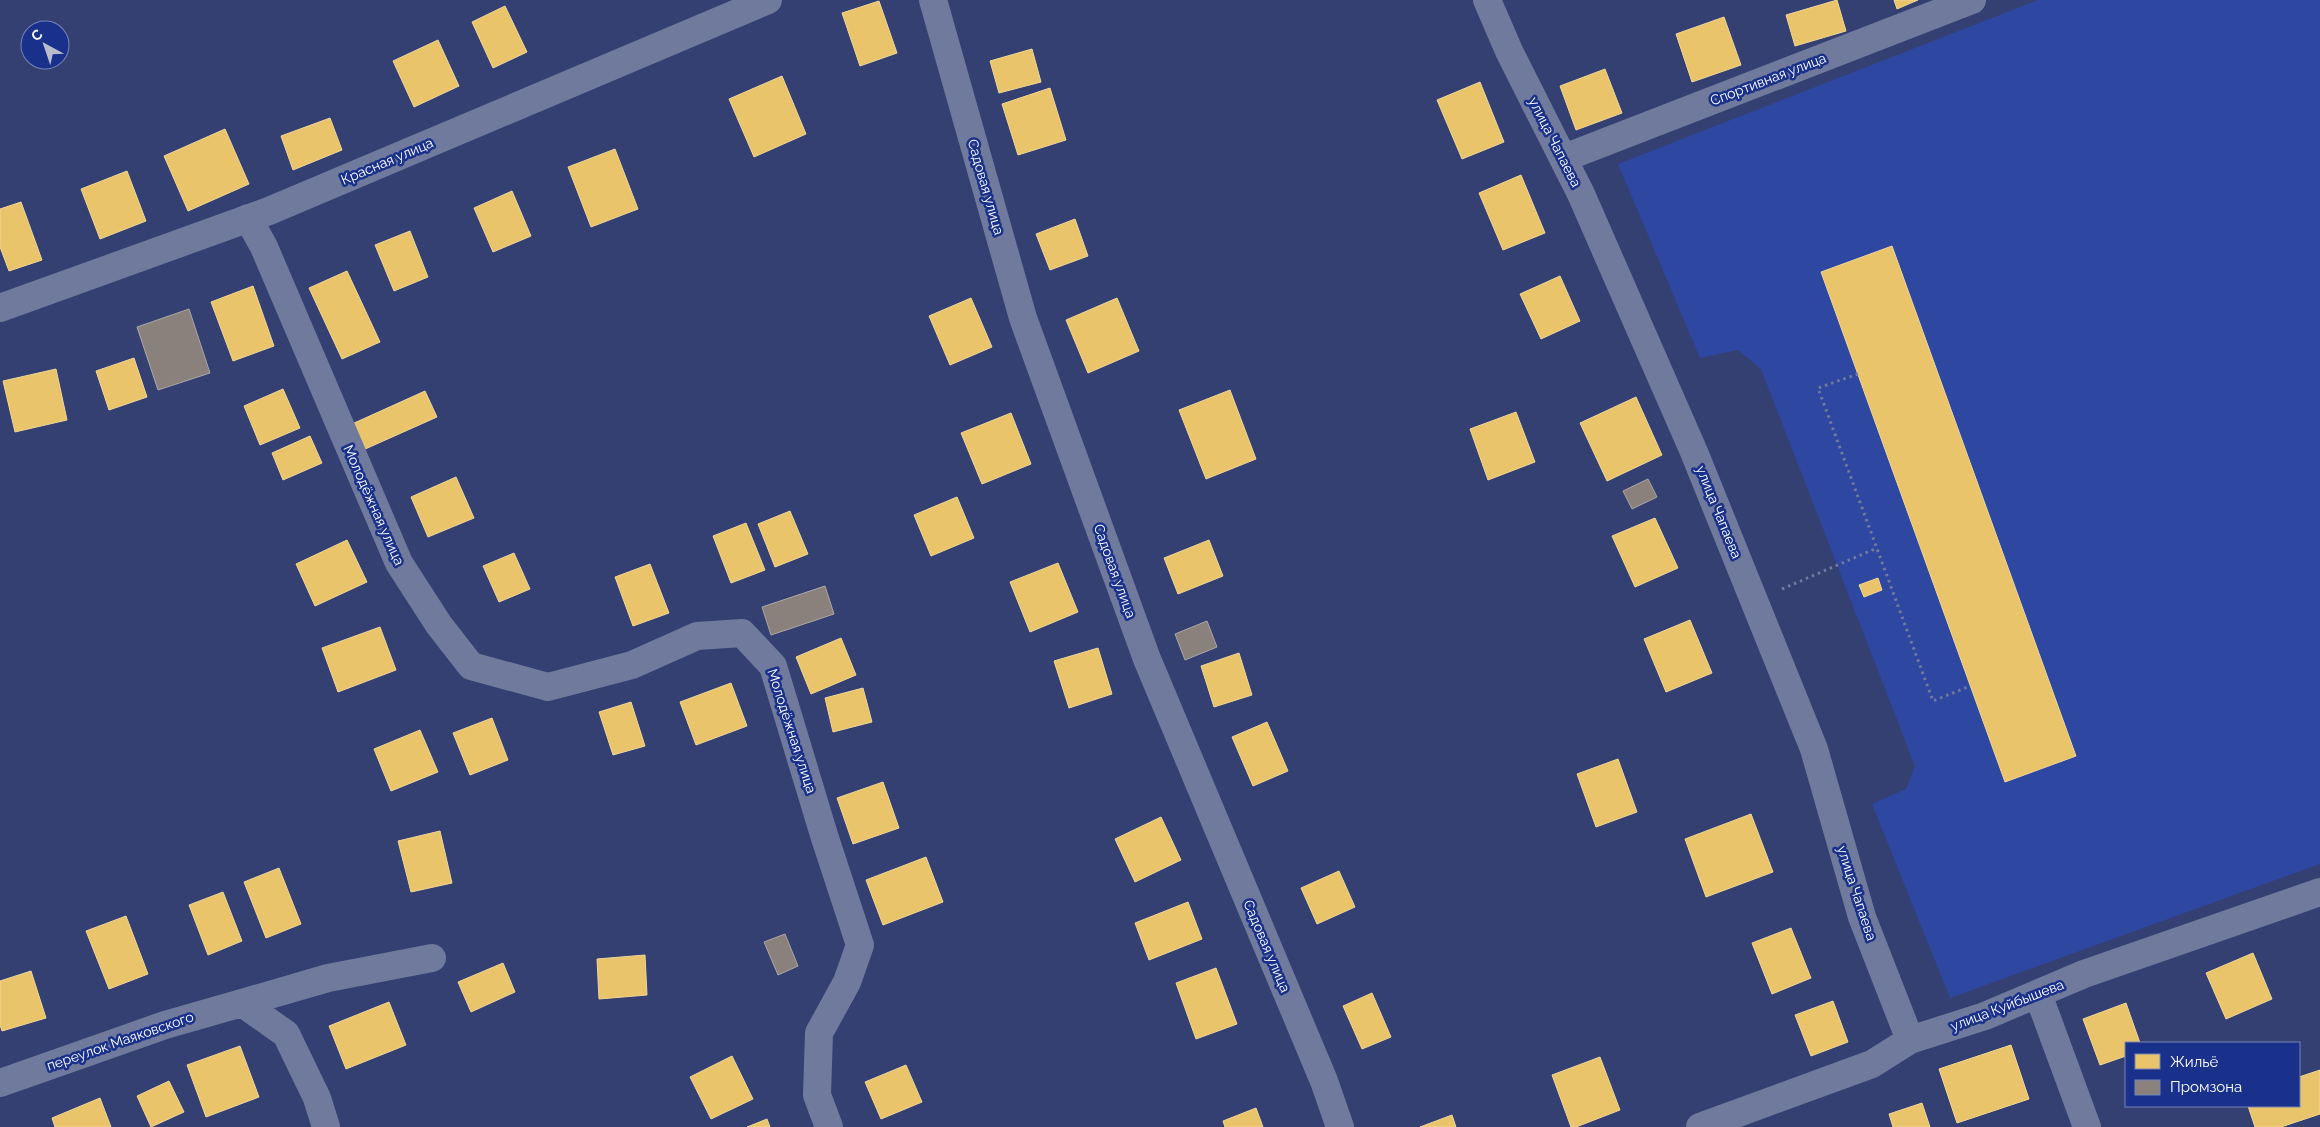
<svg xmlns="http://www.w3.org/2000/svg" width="2320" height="1127" font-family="Raleway,sans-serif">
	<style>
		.pitch { fill: #2e47a1 }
		.homes { fill: #e9c46a; stroke: #f0d697 }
		.industry { fill: #8a817c; stroke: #ada7a3 }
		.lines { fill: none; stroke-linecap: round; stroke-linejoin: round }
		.path { stroke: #707a9d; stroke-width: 3; stroke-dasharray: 2.5 4; stroke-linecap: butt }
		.minor { stroke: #707a9d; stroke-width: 28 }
		.labels { text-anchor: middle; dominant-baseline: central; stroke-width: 5; stroke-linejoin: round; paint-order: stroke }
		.street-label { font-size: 14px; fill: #fff; stroke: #1a318b }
	</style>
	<rect width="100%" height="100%" fill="#344071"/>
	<!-- pitch -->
	<path class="pitch" d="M2038,0H2320V864L1950,998L1872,804L1906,789L1915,766L1761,369L1738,350L1700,358L1618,164Z"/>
	<!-- homes -->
	<path class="homes" d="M1837,0L1846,31L1795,46L1786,15Z
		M1894,0H1918L1897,9Z
		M879,1L897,53L860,66L842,13Z
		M505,6L527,52L493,68L472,22Z
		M1724,17L1741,65L1692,82L1676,34Z
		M438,40L459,86L414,107L393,61Z
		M1032,49L1041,82L999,93L990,61Z
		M1605,69L1622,113L1576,130L1560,86Z
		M782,76L806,134L754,157L729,99Z
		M1480,82L1504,142L1462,159L1437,100Z
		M1050,88L1066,140L1018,155L1002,104Z
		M330,118L342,150L293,170L281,136Z
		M225,129L249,184L188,211L164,156Z
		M615,149L638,209L591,227L568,167Z
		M127,171L146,221L100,239L81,189Z
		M1521,175L1545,233L1503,250L1479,193Z
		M512,191L531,236L493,252L474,208Z
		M21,202L42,260L9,271L0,247V209Z
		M1075,219L1088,256L1050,270L1036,234Z
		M410,231L428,277L394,291L375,245Z
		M1892,246L2076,756L2005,782L1821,272Z
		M347,271L380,342L342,359L309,288Z
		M1560,276L1580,321L1541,339L1520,294Z
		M253,286L274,346L233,361L211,302Z
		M971,298L992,347L950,365L929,316Z
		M1117,298L1139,351L1088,373L1066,320Z
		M134,358L147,397L109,410L96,371Z
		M56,369L67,420L15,432L3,381Z
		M283,389L300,428L260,445L244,406Z
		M1230,390L1256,459L1206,479L1179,410Z
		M425,391L437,417L363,450L352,424Z
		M1636,397L1662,455L1607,481L1580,423Z
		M1516,412L1535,462L1488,480L1470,429Z
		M1011,413L1031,464L982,484L961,433Z
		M310,436L322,463L283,480L272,453Z
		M456,477L474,518L428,537L411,497Z
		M957,497L974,538L931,556L914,515Z
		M790,511L808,554L775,567L758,524Z
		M1655,518L1678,568L1635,587L1612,536Z
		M746,523L765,570L731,583L713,536Z
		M347,540L367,582L315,606L296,564Z
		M1209,540L1223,576L1178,594L1164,558Z
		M514,553L530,589L499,602L483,566Z
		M1058,563L1078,612L1030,632L1010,582Z
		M650,564L669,613L633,626L615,577Z
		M1878,578L1882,590L1864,597L1859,585Z
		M1690,620L1712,673L1666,692L1644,639Z
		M380,627L396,670L338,692L322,648Z
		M841,638L856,675L811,694L796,657Z
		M1098,648L1112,694L1069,708L1054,661Z
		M1239,653L1252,695L1214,707L1201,666Z
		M731,683L747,726L696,745L680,702Z
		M863,688L872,722L833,732L825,698Z
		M631,702L645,746L613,755L599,712Z
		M492,718L508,760L470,775L453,733Z
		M1267,722L1288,771L1253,786L1232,737Z
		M420,730L438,772L391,791L374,749Z
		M1618,759L1637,812L1596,827L1577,774Z
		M883,782L899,828L853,844L837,798Z
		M1751,814L1773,872L1706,897L1685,839Z
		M1161,817L1181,860L1135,882L1115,839Z
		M440,831L452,883L411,892L398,841Z
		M926,857L943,902L883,925L866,880Z
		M279,868L301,924L266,938L244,882Z
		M1339,871L1355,907L1317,924L1301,888Z
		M223,892L242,941L208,955L189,905Z
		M1188,902L1202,939L1149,960L1135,923Z
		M126,916L148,974L109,989L86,931Z
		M1791,928L1811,978L1772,994L1752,943Z
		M2253,953L2272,999L2226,1019L2206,973Z
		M645,955L647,995L599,999L597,959Z
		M503,963L515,992L471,1012L458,982Z
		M1216,968L1237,1024L1196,1039L1176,983Z
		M31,971L46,1018L2,1031L0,1025V981Z
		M1372,993L1391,1037L1362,1049L1343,1006Z
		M1833,1001L1848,1042L1811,1056L1795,1015Z
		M389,1002L406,1045L346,1069L329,1026Z
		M2126,1003L2140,1043H2126V1056L2100,1065L2083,1019Z
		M2011,1045L2029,1099L1957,1123L1939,1069Z
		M240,1046L259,1097L206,1117L187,1065Z
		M732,1056L753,1099L711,1119L690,1077Z
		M1600,1057L1620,1110L1576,1127H1571L1552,1075Z
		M906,1065L922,1102L881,1119L865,1082Z
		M2320,1070V1114L2281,1127H2255L2248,1106H2299V1077Z
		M169,1081L184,1112L151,1127L137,1096Z
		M100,1098L111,1127H55L52,1118Z
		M1922,1103L1930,1127H1893L1889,1114Z
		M1256,1108L1263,1127H1225L1223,1121Z
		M1452,1115L1456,1127H1420Z
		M767,1119L770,1127H747Z"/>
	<!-- industry -->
	<path class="industry" d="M189,309L210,373L158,390L137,327Z
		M1648,479L1657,497L1632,509L1623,491Z
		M825,586L834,614L771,635L762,607Z
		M1207,621L1217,647L1185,660L1175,634Z
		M785,934L798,966L778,975L764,942Z"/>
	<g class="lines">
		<!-- path -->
		<path class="path" d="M1858,374L1818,388L1933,701L1970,686
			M1782,589L1877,548"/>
		<!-- minor -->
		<path class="minor" d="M933,0L1023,318L1147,659L1324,1081L1340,1127
			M1487,0L1509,51L1581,194L1694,452L1814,749L1862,917L1910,1040
			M1564,158L1972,0
			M248,218L264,247L399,563L439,625L471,666L548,687L632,665L697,636L742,633L773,666L824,835L860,945L847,982L819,1033L817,1095L829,1127
			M0,308L269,211L768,0
			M2038,994L2087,1127
			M242,1003L328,978L432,958
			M0,1083L165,1025L242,1003L286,1034L317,1098L326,1127
			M1700,1127L1872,1064L1910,1040L1985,1016L2084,974L2320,892"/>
	</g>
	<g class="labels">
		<!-- street labels -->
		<g class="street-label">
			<text transform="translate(1768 79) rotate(-21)">Спортивная улица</text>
			<text transform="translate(1555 142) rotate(63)">улица Чапаева</text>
			<text transform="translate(387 161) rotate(-23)">Красная улица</text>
			<text transform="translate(986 187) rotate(74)">Садовая улица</text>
			<text transform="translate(374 505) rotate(66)">Молодёжная улица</text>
			<text transform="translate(1719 512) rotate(68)">улица Чапаева</text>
			<text transform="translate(1115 571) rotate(70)">Садовая улица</text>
			<text transform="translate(792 731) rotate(72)">Молодёжная улица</text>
			<text transform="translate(1857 893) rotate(72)">улица Чапаева</text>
			<text transform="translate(1267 946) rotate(67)">Садовая улица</text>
			<text transform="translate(2007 1005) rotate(-21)">улица Куйбышева</text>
			<text transform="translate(120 1041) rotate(-19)">переулок Маяковского</text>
		</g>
	</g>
	<!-- legend -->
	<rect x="2125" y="1042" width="175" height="65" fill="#1a318b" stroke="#7683b9"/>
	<rect x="2135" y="1054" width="25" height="15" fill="#e9c46a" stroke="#7683b9"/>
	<text x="2170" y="1067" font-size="15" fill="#ffffff">Жильё</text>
	<rect x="2135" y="1080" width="25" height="15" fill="#8a817c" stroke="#7683b9"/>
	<text x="2170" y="1092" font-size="15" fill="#ffffff">Промзона</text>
	<!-- north arrow -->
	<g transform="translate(45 45) rotate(320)"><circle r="24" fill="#1a318b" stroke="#7683b9"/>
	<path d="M0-4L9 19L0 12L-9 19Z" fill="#b8bccd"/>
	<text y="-8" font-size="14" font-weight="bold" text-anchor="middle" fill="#ffffff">С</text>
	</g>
</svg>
